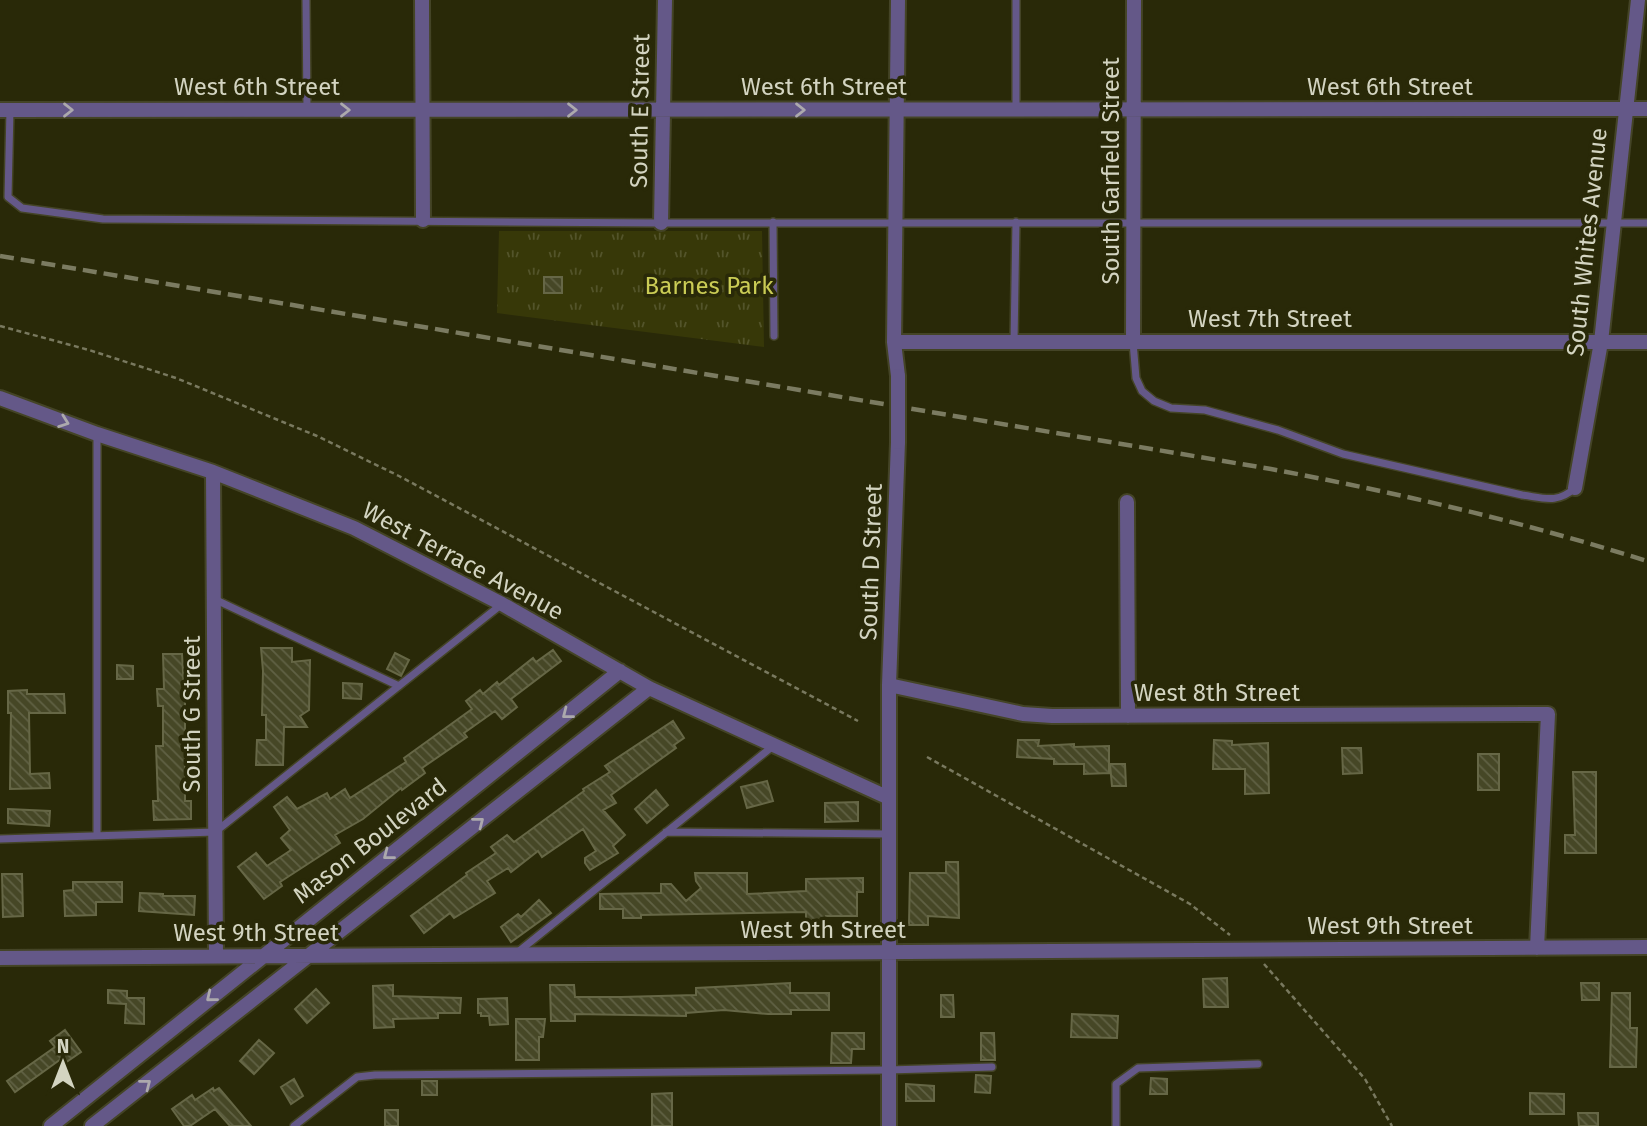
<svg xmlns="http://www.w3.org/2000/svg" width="1647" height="1126" font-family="'Fira Sans',sans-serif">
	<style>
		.park { fill: url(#park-tufts) }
		.building { fill: url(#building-back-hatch); stroke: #666746; stroke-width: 2 }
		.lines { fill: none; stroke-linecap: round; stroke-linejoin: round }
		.lane-casing { stroke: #444426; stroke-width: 10 }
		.street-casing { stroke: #444426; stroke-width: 18 }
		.path { stroke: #79795f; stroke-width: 2.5; stroke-dasharray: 5 3.5; stroke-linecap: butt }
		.lane { stroke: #645888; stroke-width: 7 }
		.street { stroke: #645888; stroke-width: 14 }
		.rail { stroke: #7b7b61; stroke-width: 4.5; stroke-dasharray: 14 7; stroke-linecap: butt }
		.street-bridge-casing { stroke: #444426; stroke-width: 18; stroke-linecap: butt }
		.street-bridge { stroke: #645888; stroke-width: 14 }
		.oneway { stroke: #aca9ad }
		.labels { text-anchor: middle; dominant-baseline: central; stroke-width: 7; stroke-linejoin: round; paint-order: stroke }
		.street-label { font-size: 24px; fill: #d3d4c1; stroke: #292908 }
		.park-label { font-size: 24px; fill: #cacc55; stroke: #292908 }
	</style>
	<defs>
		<pattern id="park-tufts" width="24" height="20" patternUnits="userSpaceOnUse" patternTransform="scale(1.75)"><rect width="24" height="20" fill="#373808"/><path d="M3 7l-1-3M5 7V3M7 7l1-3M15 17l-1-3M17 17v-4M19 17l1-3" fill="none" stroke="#53542a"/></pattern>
		<pattern id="building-back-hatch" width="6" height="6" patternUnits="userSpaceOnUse" patternTransform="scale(1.75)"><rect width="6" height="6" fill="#464726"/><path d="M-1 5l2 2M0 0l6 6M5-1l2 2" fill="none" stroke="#606144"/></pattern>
	</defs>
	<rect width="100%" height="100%" fill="#292908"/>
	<!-- park -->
	<path class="park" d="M499,231H762L764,347L497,313Z"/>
	<!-- building -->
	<path class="building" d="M544,277H562V293H544Z
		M261,648H292V662L310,660L309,710L300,716L307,727H284L283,765H256L257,740H266V715H262L263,671Z
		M553,650L561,661L511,699L517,707L502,719L495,711L464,733L467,737L422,768L425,773L402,790L401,788L363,819L335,835L340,843L280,882L282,886L264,899L238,867L256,853L267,866L291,850L281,838L290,830L274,807L287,797L297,809L327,793L330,799L345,789L350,798L406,762L404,758L472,709L466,701L480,690L483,694L497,682L499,685L533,658L536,662Z
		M395,653L409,660L401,676L387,669Z
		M163,654H182L184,689H185V801H191V819L154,820L153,801H158L156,746H163V706H158L157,689H164Z
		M117,665L133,666V679H117Z
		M343,683L362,684L361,699L343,698Z
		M27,690V694H64L65,713H29L30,774L49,773L50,788L10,789L11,713H8V691Z
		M673,721L684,738L674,745L676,748L611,795L616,803L603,810L625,835L613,846L618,853L590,870L585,863V858L596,851L583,829L542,857L538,851L511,872L508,868L487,881L495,893L454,918L450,913L424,933L411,916L467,875L466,873L496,853L491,847L507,835L514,842L584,791L583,789L610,772L605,766Z
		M1018,740H1039L1038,746L1074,744V747L1109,746V773L1084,774V764H1054V759L1017,757Z
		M1214,740L1232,741V745L1268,743L1269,793L1245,794V769H1213Z
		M1342,748H1361L1362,773L1343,774Z
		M1478,754H1499V790H1478Z
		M1110,764H1125L1126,786H1112Z
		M1573,772H1596V853H1565V835H1575Z
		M767,781L773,801L747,808L741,787Z
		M656,790L668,805L647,823L635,809Z
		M858,802V821L825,822V803Z
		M8,809L50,811L49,826L8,823Z
		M946,862H958L959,918L928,916V925H909L910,873H946Z
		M695,873H747V894L806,891V879L863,878V892H857V916H826V920L806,921V912L641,915V918H623V909H600V894L661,893V884H671L686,901L701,888L696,881Z
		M2,874H22L23,916L3,917Z
		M73,882H122V902H96V915L65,916L64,891L73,890Z
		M140,893L163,894V896H195L194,915L139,911Z
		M539,900L551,913L511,942L501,927L518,914L521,917Z
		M1227,978L1228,1007H1204L1203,979Z
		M790,983V993H829V1010H791V1014H768L724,1010L686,1013V1016L575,1014V1021H551L550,985H574L575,997H621L696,995V988Z
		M1581,983H1599V1000H1582Z
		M393,985V996L461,998L460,1013H438V1018L393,1019L394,1027L374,1028L373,986Z
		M316,989L329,1003L307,1023L295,1009Z
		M108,990L127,991V998H144V1024L125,1023L126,1004L108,1003Z
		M1612,993H1630V1028H1637L1636,1067H1610Z
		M941,995H953L954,1017H941Z
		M507,998L508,1024L490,1025L489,1016H481V1013H478V999Z
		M1072,1014L1118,1016L1117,1038L1071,1037Z
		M516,1019H545L543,1037H539V1060H516Z
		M65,1030L81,1052L65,1063L61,1059L15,1092L7,1081L55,1047L50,1041Z
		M832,1033H864V1049H852L851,1063H831Z
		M981,1033H994L995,1060H981Z
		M259,1040L274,1053L254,1074L240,1061Z
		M976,1075L991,1076L990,1093L975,1092Z
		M1151,1078L1167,1079V1094H1150Z
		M294,1079L303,1096L291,1104L281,1087Z
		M422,1081H437V1095H422Z
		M906,1084L934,1086V1101H906Z
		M213,1088L214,1091L219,1088L251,1126H230L215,1109L190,1126H184L172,1109L192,1095L195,1100Z
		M672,1093V1126H652V1094Z
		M1530,1093L1564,1094V1114H1530Z
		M385,1110H398V1126H385Z
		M1578,1113H1598V1126H1579Z"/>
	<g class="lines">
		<defs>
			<path id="lane" d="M306,0L307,110
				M1016,0V110
				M10,110L8,197L22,208L103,219L661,223H1647
				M773,222L774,336
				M1014,342L1016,222
				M1133,342L1136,378L1142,391L1154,401L1171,408L1205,410L1278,430L1343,454L1522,495C1544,498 1557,504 1575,488
				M97,434V836
				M214,599L399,686
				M666,832L888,834
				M0,839L215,832L502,604
				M518,952L773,746
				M294,1126L357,1077L375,1075L888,1070L992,1067
				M1116,1126V1084L1138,1068L1258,1064"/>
			<path id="street" d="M422,0L423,220
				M898,0L894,342L898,376
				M0,110L1647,109
				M661,223L665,0
				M894,342H1647
				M1133,342L1134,0
				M0,398L97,434L213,472L354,528L502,604L649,688L889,798
				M213,472L216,956
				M1575,488L1601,342L1638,0
				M1127,502L1128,716
				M889,685L1023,714L1052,716L1548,714L1537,948
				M0,958L1647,947
				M51,1126L620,671
				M92,1126L649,688
				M889,1126V685L898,442"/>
		</defs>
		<!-- lane casing -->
		<use href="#lane" class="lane-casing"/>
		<!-- street casing -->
		<use href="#street" class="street-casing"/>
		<!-- path -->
		<path class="path" d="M0,326L89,350L176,378L317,436L399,476L858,721
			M927,757L1190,904L1230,935
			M1264,964L1365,1079L1392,1126"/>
		<!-- lane -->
		<use href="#lane" class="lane"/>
		<!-- street -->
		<use href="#street" class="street"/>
		<!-- rail -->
		<path class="rail" d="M0,256L1271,469C1399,493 1523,522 1647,561"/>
		<defs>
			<path id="street-bridge" d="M898,376V442"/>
		</defs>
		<!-- street-bridge casing -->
		<use href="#street-bridge" class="street-bridge-casing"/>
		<!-- street-bridge -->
		<use href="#street-bridge" class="street-bridge"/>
	</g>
	<!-- one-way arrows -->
	<defs><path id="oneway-chevron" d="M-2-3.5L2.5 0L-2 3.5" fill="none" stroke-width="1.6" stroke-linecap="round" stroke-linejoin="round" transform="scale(1.75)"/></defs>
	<g class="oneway">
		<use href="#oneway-chevron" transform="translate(68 110)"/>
		<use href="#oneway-chevron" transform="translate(345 110)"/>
		<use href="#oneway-chevron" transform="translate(572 110)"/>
		<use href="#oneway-chevron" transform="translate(800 110)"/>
		<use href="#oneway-chevron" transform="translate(64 422) rotate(20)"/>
		<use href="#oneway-chevron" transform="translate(567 714) rotate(142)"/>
		<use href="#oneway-chevron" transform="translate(479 822) rotate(-38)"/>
		<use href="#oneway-chevron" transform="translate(388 855) rotate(142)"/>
		<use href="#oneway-chevron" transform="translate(211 997) rotate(141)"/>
		<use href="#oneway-chevron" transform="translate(146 1084) rotate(-38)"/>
	</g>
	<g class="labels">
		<!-- street labels -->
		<g class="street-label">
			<text x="257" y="87">West 6th Street</text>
			<text x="824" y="87">West 6th Street</text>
			<text x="1390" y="87">West 6th Street</text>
			<text transform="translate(640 111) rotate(-89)">South E Street</text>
			<text transform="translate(1111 171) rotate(-90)">South Garfield Street</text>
			<text transform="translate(1587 242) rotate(-84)">South Whites Avenue</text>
			<text x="1270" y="319">West 7th Street</text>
			<text transform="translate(463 561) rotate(28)">West Terrace Avenue</text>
			<text transform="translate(871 562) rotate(-88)">South D Street</text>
			<text x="1217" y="693">West 8th Street</text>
			<text transform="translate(192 714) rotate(-90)">South G Street</text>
			<text transform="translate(370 841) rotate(-38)">Mason Boulevard</text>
			<text x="1390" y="926">West 9th Street</text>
			<text x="823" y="930">West 9th Street</text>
			<text x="256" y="933">West 9th Street</text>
		</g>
		<!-- park labels -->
		<g class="park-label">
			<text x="709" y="286">Barnes Park</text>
		</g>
	</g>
	<!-- north arrow -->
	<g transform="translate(63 1063)" stroke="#292908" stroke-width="5" paint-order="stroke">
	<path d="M0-5L12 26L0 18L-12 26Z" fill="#d3d4c1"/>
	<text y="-10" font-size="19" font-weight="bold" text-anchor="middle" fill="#d3d4c1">N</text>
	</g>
</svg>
